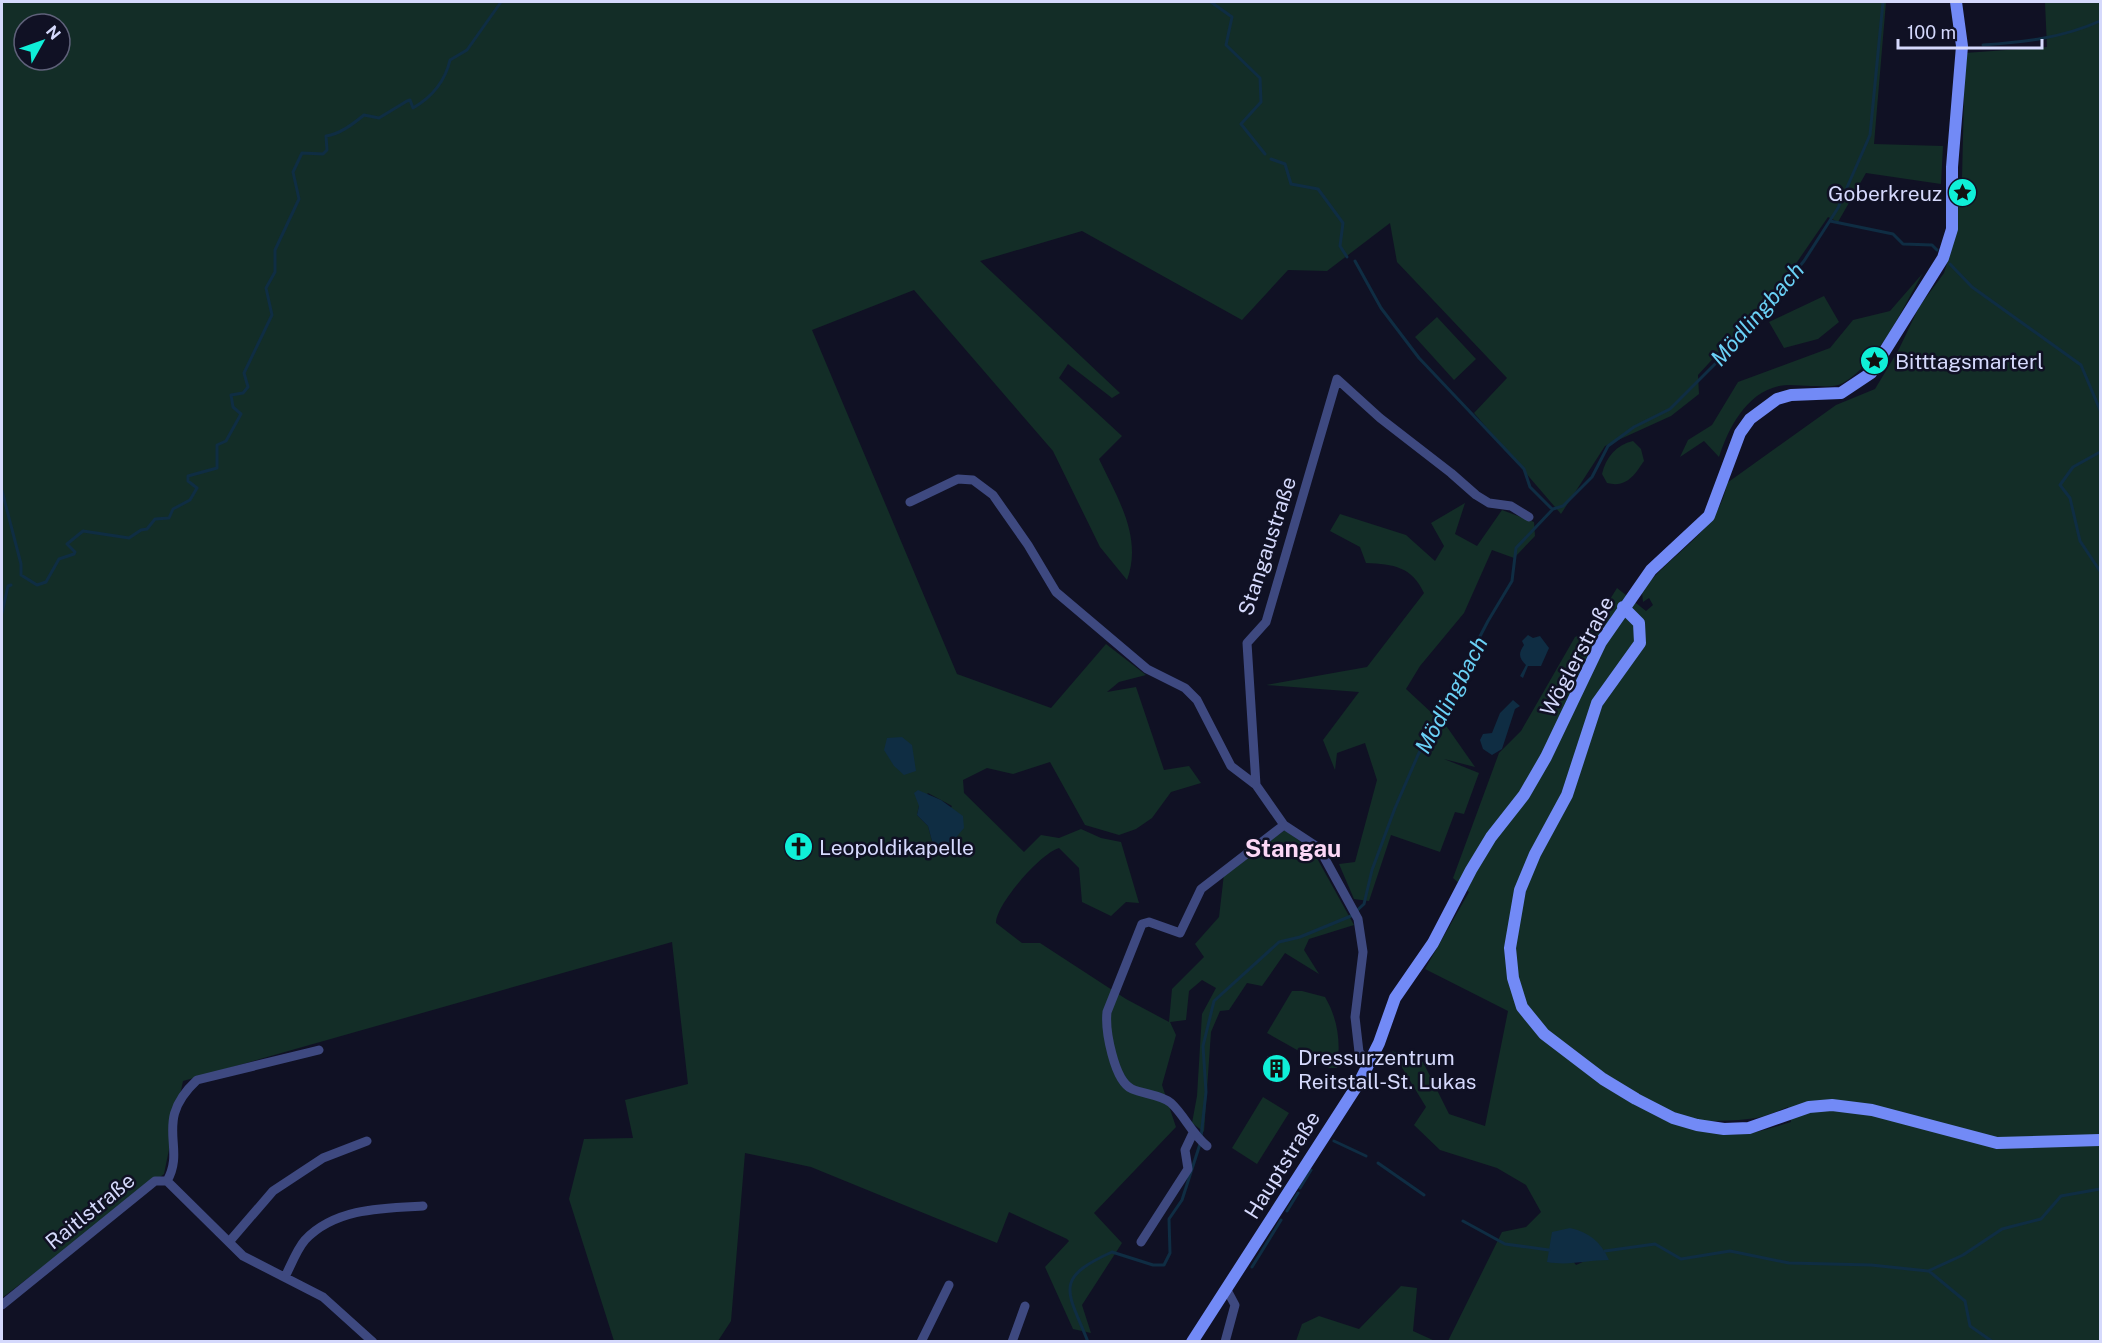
<svg xmlns="http://www.w3.org/2000/svg" width="2102" height="1343" font-family="'Public Sans',sans-serif">
	<style>
		.green { fill: #132d27; fill-rule: evenodd }
		.water { fill: #0f2d43 }
		.lines { fill: none; stroke-linecap: round; stroke-linejoin: round }
		.stream { stroke: #0f2d43; stroke-width: 3 }
		.street { stroke: #3e4980; stroke-width: 9 }
		.secondary { stroke: #728af6; stroke-width: 12 }
		.labels { text-anchor: middle; dominant-baseline: central; stroke-width: 5; stroke-linejoin: round; paint-order: stroke }
		.poi-label { font-size: 21px; fill: #d5d9fc; stroke: #101124; text-anchor: start }
		.street-label { font-size: 21px; fill: #d5d9fc; stroke: #101124 }
		.water-label { font-size: 22px; font-style: italic; fill: #6ad1f6; stroke: #101124 }
		.quarter-label { font-size: 24px; font-weight: bold; fill: #fcd7f6; stroke: #101124 }
	</style>
	<rect width="100%" height="100%" fill="#101124"/>
	<!-- green -->
	<path class="green" d="M2,2H1886L1874,144L1943,146L1941,184L1866,173L1838,222L1828,217L1784,281L1698,375L1699,394L1671,416L1605,446L1561,514L1474,413L1507,378L1397,262L1390,223L1327,271L1288,270L1242,320L1082,231L980,261L1120,393L1112,398L1068,364L1059,378L1122,436L1099,459C1117,497 1143,537 1127,580L1100,547L1053,451L914,290L812,330L957,674L1051,708L1106,644L1146,675L1119,682L1107,692L1136,687L1164,770L1189,766L1201,783L1171,792L1152,818L1136,829L1119,835L1085,825L1050,762L1013,774L987,768L963,780L964,793L1024,852L1041,835L1059,838L1081,829L1101,838L1121,842L1139,903L1126,902L1111,916L1082,902L1079,868L1059,848C1041,853 996,904 996,923L1022,943H1040L1126,999L1169,1022L1172,989L1204,957L1195,944L1219,917L1224,874L1285,830L1313,851L1354,925L1309,939L1304,950L1319,974L1285,953L1262,986L1247,983L1229,1010L1220,1011L1211,1032L1204,1132L1192,1123L1197,1096L1202,1014L1216,988L1202,980L1189,991L1186,1020L1170,1022L1176,1035L1162,1085L1176,1127L1094,1213L1122,1243L1082,1305L1091,1333L1073,1329L1045,1267L1069,1241L1067,1239L1009,1212L997,1243L811,1167L745,1153L731,1321L718,1341H614L569,1199L584,1139L633,1138L625,1100L688,1084L672,942L183,1081L164,1174L2,1298ZM24,24H60V60H24ZM928,793L952,806L932,841L928,826L917,815L919,806Z
		M2045,2H2100V1341H1448L1502,1232L1526,1227L1541,1212L1526,1185L1497,1168L1440,1150L1414,1125L1426,1107L1392,1051L1423,1062L1449,1114L1485,1126L1508,1011L1425,969L1469,892L1453,878L1499,753L1521,731L1575,637L1591,630L1617,588L1646,611L1653,605L1649,598L1643,602L1642,592C1668,554 1719,533 1727,483L1836,405L1875,389L1899,349L1919,307L1944,273L1954,241L1962,178L1965,53L2047,47ZM1788,1107L1791,1122C1740,1138 1729,1138 1677,1124C1701,1120 1724,1122 1748,1119C1763,1118 1775,1112 1788,1107ZM1552,1233L1609,1260H1587L1576,1265Z
		M1923,273C1901,310 1881,360 1843,383C1834,388 1821,386 1811,386C1801,386 1789,384 1779,386C1746,393 1728,429 1719,457L1704,441L1680,457L1688,440L1712,425L1738,382L1830,348L1853,320L1890,311Z
		M1824,296L1839,322L1818,339L1784,348L1769,322Z
		M1437,317L1476,359L1454,380L1415,337Z
		M1633,441L1641,449L1644,461C1634,476 1626,488 1607,483L1602,474C1606,457 1616,445 1633,441Z
		M1465,503L1455,534L1477,546L1502,510L1534,522L1535,536L1514,558L1492,550L1464,613L1420,666L1406,689L1447,727L1475,767L1444,759L1479,773L1464,814L1455,812L1440,852L1391,835L1369,901L1354,899L1339,864L1355,862L1377,780L1365,743L1337,753L1335,770L1323,740L1359,692L1266,685L1367,667L1424,593C1412,567 1394,564 1366,563L1360,547L1330,531L1340,514L1406,535L1435,561L1444,546L1431,523Z
		M1292,991H1302L1325,997C1338,1019 1341,1043 1337,1068H1329L1267,1033Z
		M1263,1097L1289,1113L1257,1164L1232,1148Z
		M1401,1286L1417,1288L1413,1331L1435,1341H1296L1302,1324L1319,1316L1359,1329Z"/>
	<!-- water -->
	<path class="water" d="M1528,635L1533,638L1540,636L1549,648L1541,666H1528L1523,678L1520,676L1526,665C1519,658 1518,654 1524,645L1522,641Z
		M1513,700L1520,706L1515,709L1502,749L1492,755L1483,749L1480,740L1483,734L1492,733L1500,713Z
		M902,737L912,745L916,771L904,775L894,766L884,750L887,738Z
		M918,790L941,800L963,816L964,828L948,847L941,849L932,841L928,826L917,815L919,806L914,793Z
		M1570,1228C1589,1232 1601,1242 1609,1260C1587,1260 1569,1266 1547,1262L1552,1232Z"/>
	<g class="lines">
		<!-- stream -->
		<path class="stream" d="M1211,2L1232,17L1226,45L1260,78L1261,102L1241,124L1265,154
			M1983,45C2025,42 2062,38 2100,21
			M1271,159L1285,164L1291,184L1318,189L1343,223L1340,246L1347,257
			M1830,221L1893,234L1903,244L1932,245L1937,250
			M1355,261L1381,308L1419,358L1524,469L1530,487L1552,509
			M1950,264L1972,287L2081,365L2100,410
			M2100,452L2073,467L2060,485L2070,498L2080,541L2100,571
			M2,491L21,564V575L37,585L46,582L59,559L74,554L75,552L67,544L83,531L129,538L141,530L147,529L155,519L169,518L173,509L190,500L197,488L188,481V476L217,468V445L226,441L241,414L233,407L231,395L243,393L248,387L244,373L272,315L266,288L275,272V250L299,199L293,172L302,153L323,154L327,150L326,136C340,134 353,124 364,115L379,118L407,101L410,100L413,108C432,97 445,82 450,60L467,50L501,2
			M2,613L8,586L11,585
			M1201,1137L1206,1092L1203,1046L1214,1001L1279,942L1300,937L1351,916L1364,904L1372,870L1395,808L1418,755L1488,621L1512,581L1516,548L1553,509L1563,506L1592,477L1608,446L1634,427L1670,409L1732,347L1804,261L1838,208L1870,135L1883,2
			M1334,1141L1366,1156
			M1378,1163L1424,1195
			M1300,1188L1311,1170
			M1287,1211L1298,1193
			M1463,1221L1505,1244L1549,1250
			M1605,1251L1655,1244L1681,1259L1730,1251L1789,1263L1871,1265L1928,1271L1963,1255L2002,1229L2041,1219L2061,1196L2100,1189
			M1252,1267L1281,1220
			M1929,1271L1965,1301L1970,1326L1993,1342
			M1088,1342C1068,1291 1052,1279 1112,1252L1153,1265H1164L1170,1253L1169,1219L1182,1200L1200,1144"/>
		<!-- street -->
		<path class="street" d="M910,502L958,479L973,480L993,495L1028,545L1056,592L1147,669L1185,688L1197,700L1231,766L1256,785
			M1369,1063L1359,1052L1355,1017L1363,952L1358,919L1319,848L1284,825L1256,785L1247,643L1266,622L1337,379L1380,418L1451,473L1476,495L1489,503L1511,506L1529,517
			M1207,1146C1191,1133 1185,1116 1171,1103C1162,1095 1143,1094 1132,1089C1114,1081 1105,1030 1107,1012L1142,924L1149,922L1180,933L1201,889L1284,825
			M167,1181C187,1146 152,1122 197,1080L319,1050
			M229,1242L273,1191L323,1158L367,1141
			M1141,1242L1188,1169L1185,1150L1193,1133
			M285,1277C291,1265 297,1249 305,1240C335,1208 383,1208 423,1206
			M2,1305L155,1181H167L243,1256L323,1297L373,1342
			M921,1342L949,1285
			M1012,1342L1025,1306
			M1225,1342L1235,1305L1227,1290"/>
		<!-- secondary -->
		<path class="secondary" d="M1623,607L1639,623L1640,643L1597,703L1567,795L1535,854L1520,890L1510,948L1513,978L1522,1007L1544,1034L1603,1079L1636,1099L1673,1118L1697,1125L1724,1129L1749,1128L1809,1107L1832,1105L1872,1110L1997,1143L2100,1140
			M1192,1342L1360,1081L1379,1043L1395,998L1433,943L1471,870L1491,837L1524,795L1546,757L1601,642L1651,570L1709,516L1740,433L1750,419L1777,399L1791,395L1841,393L1871,373L1943,258L1952,229V167L1962,46L1956,2"/>
	</g>
	<!-- icons -->
	<defs>
		<symbol id="sight-disc" viewBox="-11 -11 22 22"><circle r="9.5" fill="#0fefd8" stroke="#101124"/><path d="M0-6L1.8-2.2L6-1.7L2.9 1.2L3.7 5.4L0 3.3L-3.7 5.4L-2.9 1.2L-6-1.7L-1.8-2.2Z" fill="#111"/></symbol>
		<symbol id="church-disc" viewBox="-11 -11 22 22"><circle r="9.5" fill="#0fefd8" stroke="#101124"/><path d="M-1.2-6h2.4v3.5h3.3v2.4h-3.3V6h-2.4V-.1h-3.3v-2.4h3.3Z" fill="#111"/></symbol>
		<symbol id="building-disc" viewBox="-11 -11 22 22"><circle r="9.5" fill="#0fefd8" stroke="#101124"/><path d="M-4-6H4V6H1V3H-1V6H-4ZM-2.5-4.3h1.7v1.8h-1.7ZM.8-4.3h1.7v1.8H.8ZM-2.5-1h1.7V.8h-1.7ZM.8-1h1.7V.8H.8Z" fill="#111"/></symbol>
	</defs>
	<g fill-rule="evenodd">
		<use href="#sight-disc" x="1946" y="176" width="33" height="33"/>
		<use href="#sight-disc" x="1858" y="344" width="33" height="33"/>
		<use href="#church-disc" x="782" y="830" width="33" height="33"/>
		<use href="#building-disc" x="1260" y="1052" width="33" height="33"/>
	</g>
	<g class="labels">
		<!-- poi labels -->
		<g class="poi-label">
			<text x="1942" y="193" text-anchor="end">Goberkreuz</text>
			<text x="1895" y="361">Bitttagsmarterl</text>
			<text x="819" y="847">Leopoldikapelle</text>
			<text x="1298" y="1057">Dressurzentrum<tspan x="1298" dy="24">Reitstall-St. Lukas</tspan></text>
		</g>
		<!-- street labels -->
		<g class="street-label">
			<text transform="translate(1267 546) rotate(-72)">Stangaustraße</text>
			<text transform="translate(1577 656) rotate(-62)">Wöglerstraße</text>
			<text transform="translate(1282 1165) rotate(-58)">Hauptstraße</text>
			<text transform="translate(90 1211) rotate(-39)">Raitlstraße</text>
		</g>
		<!-- water labels -->
		<g class="water-label">
			<text transform="translate(1757 314) rotate(-49)">Mödlingbach</text>
			<text transform="translate(1451 695) rotate(-62)">Mödlingbach</text>
		</g>
		<!-- quarter labels -->
		<g class="quarter-label">
			<text x="1293" y="848">Stangau</text>
		</g>
	</g>
	<!-- border -->
	<rect width="2102" height="1343" fill="none" stroke="#d5d9fc" stroke-width="6"/>
	<!-- north arrow -->
	<g transform="translate(42 42) rotate(50)"><circle r="28" fill="#101124" stroke="#5f617a" stroke-width="1.5"/>
	<path d="M0-4.5L10 22L0 15L-10 22Z" fill="#0fefd8"/>
	<text y="-9" font-size="16" font-weight="bold" text-anchor="middle" fill="#d5d9fc">N</text>
	</g>
	<!-- scale -->
	<path d="M1898 39v9h144v-9" fill="none" stroke="#d5d9fc" stroke-width="3"/>
	<text x="1907" y="39" font-size="18" fill="#d5d9fc" stroke="#101124" stroke-width="4.5" paint-order="stroke">100 m</text>
</svg>
